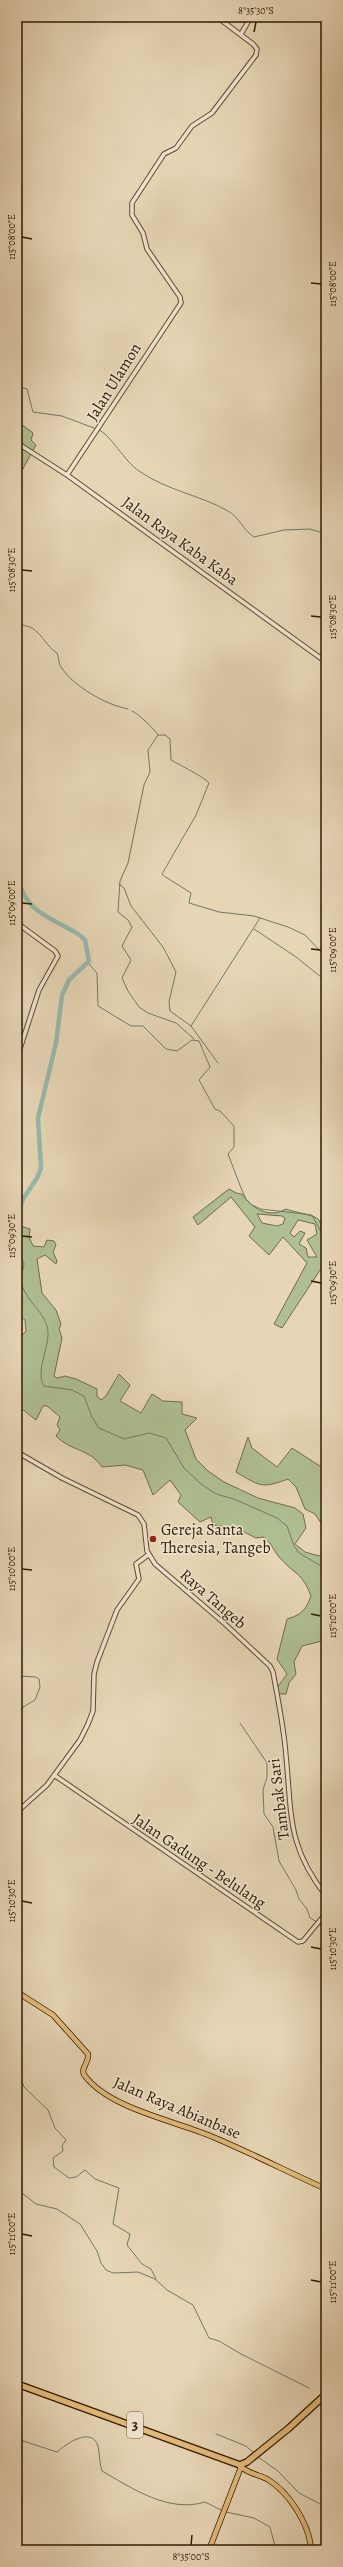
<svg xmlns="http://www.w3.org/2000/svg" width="343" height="2567" font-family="Alegreya,serif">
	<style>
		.green { fill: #afbf92; stroke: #706c49; fill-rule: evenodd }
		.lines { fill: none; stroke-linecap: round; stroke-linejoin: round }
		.stream { stroke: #6e7969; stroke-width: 1 }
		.river { stroke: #97b9af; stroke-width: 4.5 }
		.minor-casing { stroke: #5e492e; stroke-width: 5.5 }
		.major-casing { stroke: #301a00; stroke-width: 6 }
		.highway-casing { stroke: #301a00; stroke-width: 8 }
		.minor { stroke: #efe4d0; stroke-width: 3.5 }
		.major { stroke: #e4bb7b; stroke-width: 4.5 }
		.highway { stroke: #e4bb7b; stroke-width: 5.5 }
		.ticks { fill: none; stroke: #301a00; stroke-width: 1.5 }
		.poi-dot { fill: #8f2418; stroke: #efe4d0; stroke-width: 1.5 }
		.labels { text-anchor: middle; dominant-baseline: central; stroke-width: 3; stroke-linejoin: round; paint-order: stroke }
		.shield { fill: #efe4d0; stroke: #69573e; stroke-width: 1 }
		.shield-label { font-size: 15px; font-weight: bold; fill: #301a00 }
		.street-label { font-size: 16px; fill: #301a00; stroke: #efe4d0 }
		.poi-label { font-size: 16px; fill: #301a00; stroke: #efe4d0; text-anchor: start }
		.neatline { fill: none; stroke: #301a00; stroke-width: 1.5 }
		.ticks-label { font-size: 10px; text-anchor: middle; fill: #301a00 }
	</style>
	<rect width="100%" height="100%" fill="#e7d6b6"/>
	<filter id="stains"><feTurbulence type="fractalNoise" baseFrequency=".005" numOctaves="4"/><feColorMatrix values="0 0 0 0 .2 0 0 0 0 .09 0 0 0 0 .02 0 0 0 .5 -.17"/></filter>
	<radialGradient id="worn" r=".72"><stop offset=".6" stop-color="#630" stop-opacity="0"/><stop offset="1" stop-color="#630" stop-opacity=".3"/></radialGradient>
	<!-- green -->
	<path class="green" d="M17,421L33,433L31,440L36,445L20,474L17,472Z
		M229,1189L236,1193L242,1194C251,1208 269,1219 286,1209C293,1212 316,1215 319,1220C322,1226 321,1230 326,1235V1261L282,1328L274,1324L307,1263L283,1237L269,1255L249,1236L255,1227L231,1197L198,1225L193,1217ZM257,1214L282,1216L285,1218L283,1224L277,1226L262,1223ZM298,1220L315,1224L317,1234L307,1240L317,1257H308L306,1248L299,1244L305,1233L300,1231L294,1237L290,1233Z
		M17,1225L30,1229L29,1237L33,1246L44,1247L47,1240L54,1241L56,1245L53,1252L57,1261L56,1264L45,1255L37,1259L42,1293L56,1310L61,1324L59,1329L62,1338L54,1376L57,1378L65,1376L76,1379L97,1389V1396L101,1400L106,1396L119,1374L130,1385L120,1401L141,1413L152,1394L163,1401L182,1402V1414L197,1418L185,1430L196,1459L208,1471L224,1482L258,1498L295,1508L303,1514L306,1528L295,1544L305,1552L319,1556L326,1551V1640L302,1646L294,1662L296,1674L289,1683L286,1694H279L276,1689L287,1674L277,1659L287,1619C301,1615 306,1610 311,1596C302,1572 295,1575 280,1558C273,1550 272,1543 263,1537L256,1538L238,1529L213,1525L211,1517L200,1522L178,1502L181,1495L170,1480L153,1495L143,1470L125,1465L102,1467C91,1449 70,1451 56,1436L60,1430L57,1425L60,1417L47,1406H43L36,1420L17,1405V1341L26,1331L25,1320L17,1314Z
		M248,1437L252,1448L277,1467L292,1448L326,1470V1515L324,1518L326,1531L315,1514L305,1509L296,1487L288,1479C261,1489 260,1486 236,1472Z"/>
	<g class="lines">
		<!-- stream -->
		<path class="stream" d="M17,386L27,389L33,412L62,416L94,428
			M99,430C111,435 124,461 139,471C168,491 200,495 228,511C239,517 243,530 254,537L284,530L310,529L326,534
			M17,624C22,625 28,626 32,628C43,635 47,647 57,653C59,657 58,663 61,667C73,686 106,705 128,709
			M132,711C137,712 156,731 158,735L148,750L150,772L144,785L128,863L120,881L118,912L128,920L132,927L122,946L131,960L122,978L128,991L139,1007L148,1013L176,1023L194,1039
			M158,735H165L170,739L171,760C178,764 206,778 209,783L196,815L162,874L164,876L191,893L189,903L219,912L254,916L288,927L305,935L326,957
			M119,884L124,888L131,906L163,947L176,972L169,1002L170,1011L191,1026L218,1063
			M254,929L296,957L326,981
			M88,963L97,973L98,1006L131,1026H143L166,1049L177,1051L192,1040L199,1041L210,1067L199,1080L215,1109L220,1111L234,1126V1147L228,1154L241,1188L246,1199L252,1205L261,1209L312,1215L326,1241
			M191,1026L260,918
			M17,1251L24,1263C24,1269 20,1275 21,1281C24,1300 47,1313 48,1332C49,1348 35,1372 44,1386L72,1390L84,1396L92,1417L99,1428L124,1439L149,1433L166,1438L184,1468L201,1484L216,1494L234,1499L277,1518L287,1526L294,1546L299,1553L323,1567L326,1572
			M17,1676L36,1677L39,1679L40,1687L35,1700L23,1707L17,1728
			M240,1723L267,1763V1777L263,1790L264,1814L273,1827L279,1861L296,1890L299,1899L307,1909L310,1918L317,1922
			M320,1924L326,1931
			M17,2067L24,2087L48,2110L55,2128L66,2140L62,2146L63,2151L53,2158L54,2167L69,2178L76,2177L85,2170L95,2179L119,2188L113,2224L130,2234L127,2245L142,2264L151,2269L156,2279
			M17,2189L36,2204L57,2209L80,2224L97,2251L101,2263L106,2270L113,2273L138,2272L155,2279L167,2290L193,2305L209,2338L219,2341L241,2354L309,2388
			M216,2434L246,2446L254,2453
			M17,2439L57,2452C66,2444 91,2426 98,2446C100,2454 99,2463 102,2471C133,2489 169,2513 205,2502L223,2511
			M258,2457L278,2471L299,2493L326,2507
			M226,2512L254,2518L270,2527L276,2550"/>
		<!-- river -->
		<path class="river" d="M17,876C27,916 51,916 81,936L85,940L89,961L69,980L62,995L56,1043L38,1118L41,1168L37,1178L23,1199L17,1218
			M17,1250V1251"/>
		<defs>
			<path id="minor" d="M241,34L251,17
				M17,443L67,475L326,662
				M67,475L181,303L180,297L147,249L143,233L132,215V203L164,154L176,148L192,126L212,113L256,55L257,49L253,44L217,17
				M17,923L55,951L58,956L39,990L17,1058
				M17,1452L62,1478L138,1515L144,1524L147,1551L155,1564L225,1624L270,1666L273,1672C278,1700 284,1728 286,1756C292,1816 287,1846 326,1896
				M54,1775L298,1942L303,1941L326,1913
				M17,1812L47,1785L80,1740L88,1724L93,1711L94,1674L97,1662L117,1610L139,1579L136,1564L148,1555"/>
			<path id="major" d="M17,1992L53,2015L88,2054C90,2062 79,2069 85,2076C110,2109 176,2121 213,2137C251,2153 288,2172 326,2189
				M240,2465C244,2472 259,2475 267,2479C289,2492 310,2525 311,2550
				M209,2550L241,2467"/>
			<path id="highway" d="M17,2384L240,2465L247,2462L289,2428L326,2394"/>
		</defs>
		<!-- minor casing -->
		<use href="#minor" class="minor-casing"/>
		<!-- major casing -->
		<use href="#major" class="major-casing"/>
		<!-- highway casing -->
		<use href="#highway" class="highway-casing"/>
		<!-- minor -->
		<use href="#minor" class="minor"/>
		<!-- major -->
		<use href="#major" class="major"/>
		<!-- highway -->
		<use href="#highway" class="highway"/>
	</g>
	<!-- ticks -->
	<path class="ticks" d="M254,32L256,22M22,237L32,239M311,283L321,284M22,570L32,571M311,616L321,617M22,903L32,904M311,949L321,950M22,1236L32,1237M311,1281L321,1283M22,1569L32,1570M311,1614L321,1616M22,1901L32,1903M311,1947L321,1949M22,2234L32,2236M311,2280L321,2282M191,2545L192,2535"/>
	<!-- markers -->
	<circle class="poi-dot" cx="153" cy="1539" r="4"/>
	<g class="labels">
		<!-- shield labels -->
		<rect class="shield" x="127" y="2412" width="16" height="26" rx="3"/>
		<g class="shield-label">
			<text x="135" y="2425">3</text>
		</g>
		<!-- street labels -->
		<g class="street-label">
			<text transform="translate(114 382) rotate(-58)">Jalan Ulamon</text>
			<text transform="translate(180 541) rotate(36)">Jalan Raya Kaba Kaba</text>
			<text transform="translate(213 1599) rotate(41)">Raya Tangeb</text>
			<text transform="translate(279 1799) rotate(-97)">Tambak Sari</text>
			<text transform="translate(199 1861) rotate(34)">Jalan Gadung - Belulang</text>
			<text transform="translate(177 2108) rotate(23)">Jalan Raya Abianbase</text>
		</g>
		<!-- poi labels -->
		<g class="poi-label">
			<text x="161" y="1530">Gereja Santa<tspan x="161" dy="18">Theresia, Tangeb</tspan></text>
		</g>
	</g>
	<!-- margin -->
	<rect width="343" height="2567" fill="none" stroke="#e7d6b6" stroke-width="44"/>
	<rect x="22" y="22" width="299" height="2523" class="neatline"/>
	<g class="ticks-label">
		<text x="256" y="14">8°35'30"S</text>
		<text transform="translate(11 237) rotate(-90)" y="4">115°08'00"E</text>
		<text transform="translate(332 284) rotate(-90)" y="4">115°08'00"E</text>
		<text transform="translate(11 570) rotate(-90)" y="4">115°08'30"E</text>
		<text transform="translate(332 617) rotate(-90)" y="4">115°08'30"E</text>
		<text transform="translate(11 903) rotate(-90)" y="4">115°09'00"E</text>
		<text transform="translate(332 950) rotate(-90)" y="4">115°09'00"E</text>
		<text transform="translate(11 1236) rotate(-90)" y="4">115°09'30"E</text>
		<text transform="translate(332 1283) rotate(-90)" y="4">115°09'30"E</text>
		<text transform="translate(11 1569) rotate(-90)" y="4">115°10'00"E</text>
		<text transform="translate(332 1616) rotate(-90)" y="4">115°10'00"E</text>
		<text transform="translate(11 1901) rotate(-90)" y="4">115°10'30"E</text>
		<text transform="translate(332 1949) rotate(-90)" y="4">115°10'30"E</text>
		<text transform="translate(11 2234) rotate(-90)" y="4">115°11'00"E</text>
		<text transform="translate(332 2282) rotate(-90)" y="4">115°11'00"E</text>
		<text x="191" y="2560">8°35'00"S</text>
	</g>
	<rect width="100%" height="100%" filter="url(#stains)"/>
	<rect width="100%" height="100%" fill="url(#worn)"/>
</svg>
